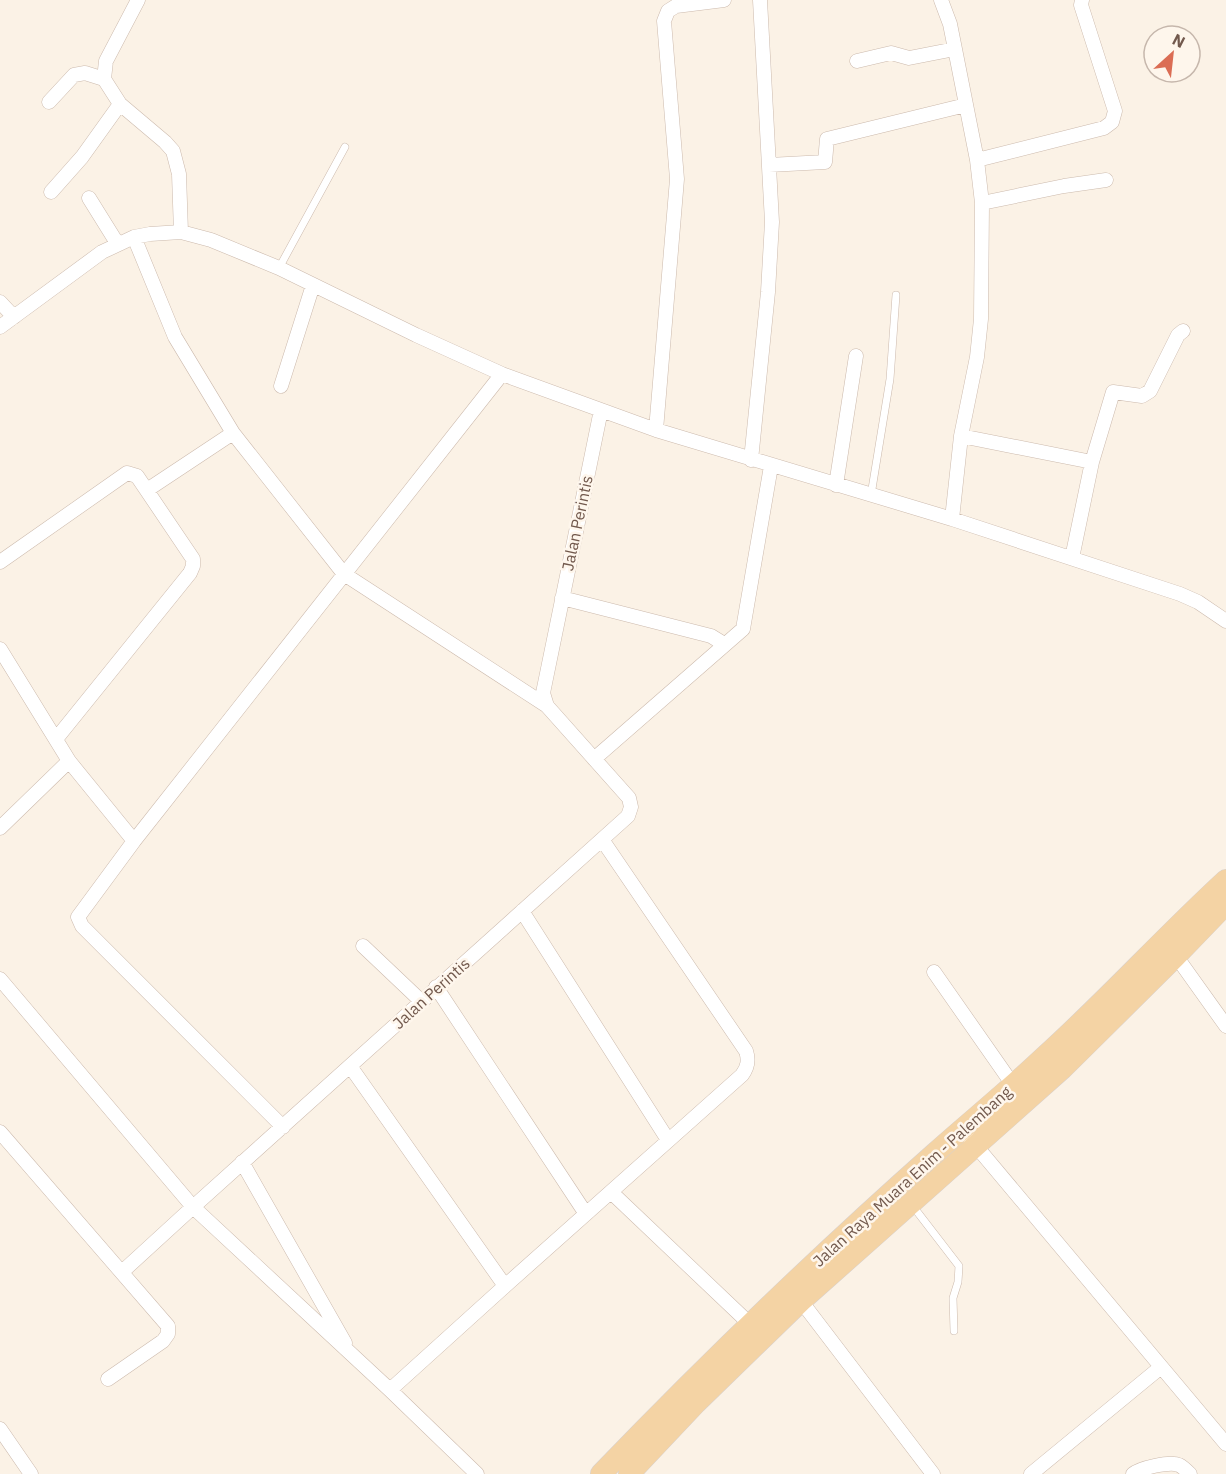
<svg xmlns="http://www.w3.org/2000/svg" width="1226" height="1474" font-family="'IBM Plex Sans',sans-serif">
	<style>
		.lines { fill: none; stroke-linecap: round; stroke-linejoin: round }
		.lane-casing { stroke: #ccbaad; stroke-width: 8 }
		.street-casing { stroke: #ccbaad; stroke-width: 15 }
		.primary-casing { stroke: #d8d1cd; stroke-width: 22 }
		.lane { stroke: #fff; stroke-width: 7 }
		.street { stroke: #fff; stroke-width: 14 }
		.primary { stroke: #f4d3a4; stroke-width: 21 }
		.labels { text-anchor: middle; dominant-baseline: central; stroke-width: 5; stroke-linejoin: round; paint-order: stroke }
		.street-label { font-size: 16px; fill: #72594d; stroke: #fef6ec }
	</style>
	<rect width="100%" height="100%" fill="#fbf2e6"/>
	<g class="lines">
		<defs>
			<path id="lane" d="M279,268L345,147
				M871,495L890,379L896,295
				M912,1205L959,1266L958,1282L953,1298L954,1331"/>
			<path id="street" d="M138,0L106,61L104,79L120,104L165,142L173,151L179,174L181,232
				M941,0L950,24L955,49L977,160L982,203L981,319L977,357L961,436L952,519
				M857,61L891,53L909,58L955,49
				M49,102L74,75L85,73L104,79
				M977,160L1104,128L1112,122L1115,111L1081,5L1082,0
				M769,165L825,162L827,139L966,105
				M51,192L82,157L120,104
				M89,198L117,243
				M982,203L1064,186L1106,180
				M134,237L175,337L233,433L344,574L547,706
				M0,302L14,317
				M0,327L102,252L134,237L150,234L181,232L211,240L279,268L416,335L502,374L656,430L952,519L1180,594L1198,602L1226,621
				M281,386L313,285
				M656,430L677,179L664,21L668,11L676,6L724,0
				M961,436L1092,462
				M751,460L768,292L772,222L760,0
				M836,485L856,356
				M147,490L233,433
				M1072,558L1092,462L1113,392L1142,396L1150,391L1178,335L1183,331
				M0,562L127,473L137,476L193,559V566L190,573L56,739
				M562,598L711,636L724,644
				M0,649L69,761L134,841
				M594,759L743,629L771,466
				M0,828L69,761
				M522,911L668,1140
				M363,946L421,1001
				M1176,956L1226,1026
				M934,972L1013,1085
				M0,979L193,1207L122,1272
				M436,987L586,1214
				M350,1066L505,1286
				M283,1127L82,926L78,917L134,841L502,374
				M0,1132L168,1326V1334L163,1341L108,1379
				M971,1140L1226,1444
				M242,1162L345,1343
				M611,1192L751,1325
				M801,1301L933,1474
				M390,1390L505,1286L742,1075C748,1067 749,1060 746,1051L603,841
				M0,1429L31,1474
				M477,1474L390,1390L193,1207L628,816L631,807L629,798L547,706L543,693L601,410
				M1031,1474L1161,1367
				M1133,1474C1140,1468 1170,1461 1179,1465C1183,1467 1187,1471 1190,1474"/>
			<path id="primary" d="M601,1474C708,1363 820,1255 935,1153C971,1121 1009,1090 1044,1057C1107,1000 1164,937 1226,880
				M629,1474L696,1403L801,1301L1062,1069L1176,956L1226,904"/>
		</defs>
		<!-- lane casing -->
		<use href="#lane" class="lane-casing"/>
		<!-- street casing -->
		<use href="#street" class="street-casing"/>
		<!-- primary casing -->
		<use href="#primary" class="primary-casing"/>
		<!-- lane -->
		<use href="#lane" class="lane"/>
		<!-- street -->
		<use href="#street" class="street"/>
		<!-- primary -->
		<use href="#primary" class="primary"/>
	</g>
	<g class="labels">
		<!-- street labels -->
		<g class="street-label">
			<text transform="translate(577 523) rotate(-78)">Jalan Perintis</text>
			<text transform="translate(431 993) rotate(-42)">Jalan Perintis</text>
			<text transform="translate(912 1176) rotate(-42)">Jalan Raya Muara Enim - Palembang</text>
		</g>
	</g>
	<!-- north arrow -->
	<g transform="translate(1172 54) rotate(27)"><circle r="28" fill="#fef6ec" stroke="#c6b7ac" stroke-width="1.5"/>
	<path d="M0-4.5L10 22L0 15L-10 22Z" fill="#db6d54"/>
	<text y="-9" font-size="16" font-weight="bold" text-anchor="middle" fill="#72594d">N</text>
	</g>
</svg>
